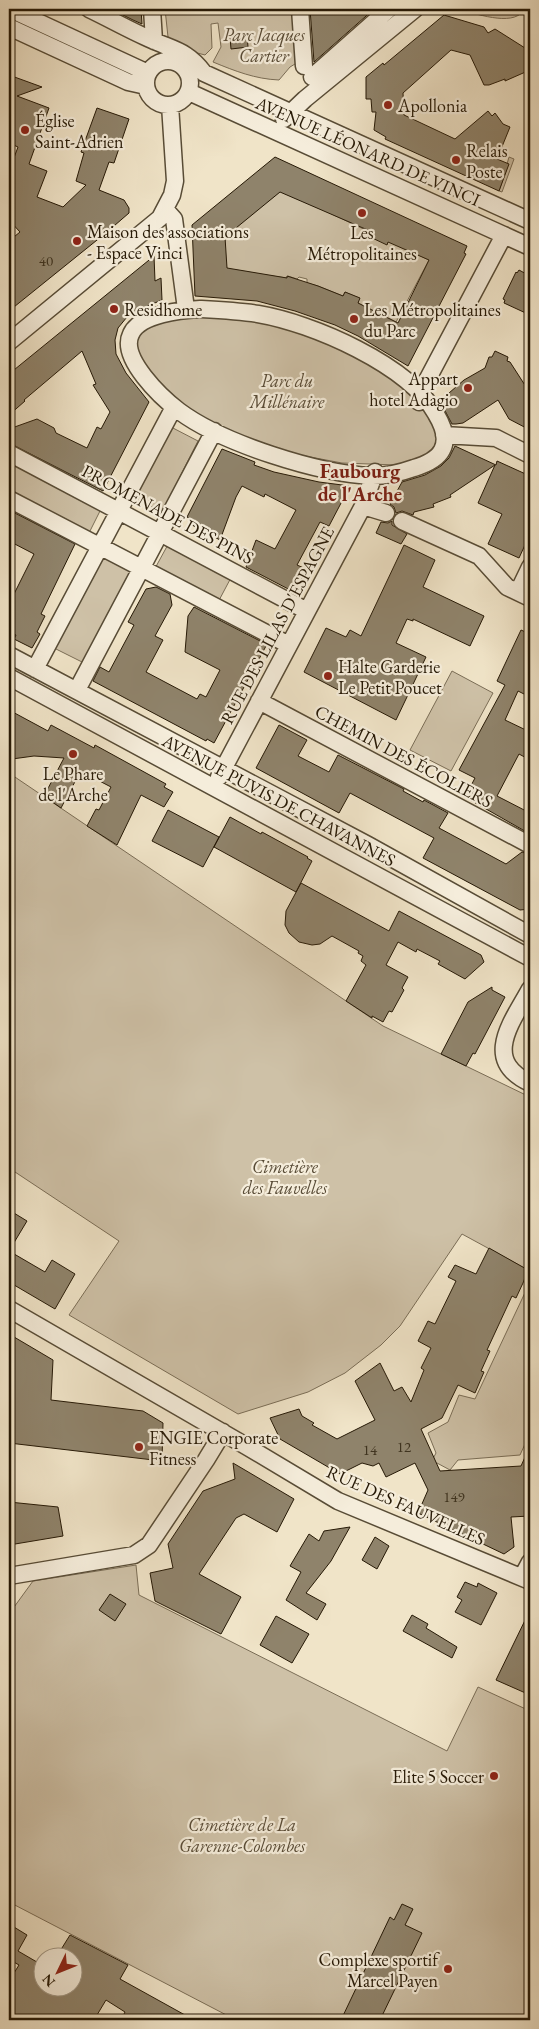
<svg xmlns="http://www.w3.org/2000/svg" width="539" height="2029" font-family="'EB Garamond',serif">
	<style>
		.green { fill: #cec1a7; stroke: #7a6d56 }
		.building { fill: #8f836b; stroke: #261906; fill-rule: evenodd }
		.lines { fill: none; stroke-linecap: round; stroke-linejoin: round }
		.minor-casing { stroke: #584c36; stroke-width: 19 }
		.minor { stroke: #f5eddb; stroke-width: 16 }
		.poi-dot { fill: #8f2418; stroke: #f5eddb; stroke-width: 2 }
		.labels { text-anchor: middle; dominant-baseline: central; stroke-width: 4.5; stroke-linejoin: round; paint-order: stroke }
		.number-label { font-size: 15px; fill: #40341f }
		.park-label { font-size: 18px; font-style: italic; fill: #584b36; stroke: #f5eddb }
		.poi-label { font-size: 18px; fill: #261906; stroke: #f5eddb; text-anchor: start }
		.street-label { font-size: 18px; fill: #261906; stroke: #f5eddb }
		.quarter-label { font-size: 20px; font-weight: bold; fill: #7a1f14; stroke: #f5eddb }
	</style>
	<rect width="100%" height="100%" fill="#f0e4c8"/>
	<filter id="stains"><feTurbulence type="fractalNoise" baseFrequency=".004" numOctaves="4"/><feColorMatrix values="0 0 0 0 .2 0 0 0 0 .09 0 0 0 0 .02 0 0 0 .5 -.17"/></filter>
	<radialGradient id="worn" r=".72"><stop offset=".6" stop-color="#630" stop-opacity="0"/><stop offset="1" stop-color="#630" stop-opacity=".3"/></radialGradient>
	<!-- green -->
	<path class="green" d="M165,9H296L300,61L290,67L279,80C255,79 235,71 213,62L221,47L218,23L211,24L212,48L205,55L186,50L168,37Z
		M458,9H519L523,11C512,27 474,13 458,9Z
		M509,157L514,159L502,192L499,191L508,165L507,164Z
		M281,190L429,260L396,322L358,303L359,298L345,292L343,296L318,286L307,283V279L299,277L297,279L288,276L287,278L227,270L222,239Z
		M178,315L257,320L332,341L410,390L438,425L437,445L426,458L397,465L342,463L268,449L189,411L141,364L136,341L139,334L146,327Z
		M171,427L198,441L162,512L134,498Z
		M9,453L104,503L86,539L9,499Z
		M171,539L234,572L216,606L153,572Z
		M104,553L135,570L86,664L54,648Z
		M452,671L493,693L451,771L410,750Z
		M9,773L383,1026L530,1097V1271L462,1234L400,1326L381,1345L345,1373L308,1392L238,1414L69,1315L119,1241L9,1168Z
		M530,1282V1433L520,1455L458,1460L450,1470L437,1463L428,1468L436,1453L428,1433L448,1422L459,1395L475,1399Z
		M136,1565L139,1595L447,1751L478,1687L530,1711V2020H236L9,1902V1614L33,1581Z"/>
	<!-- building -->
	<path class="building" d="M111,9H141L142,24L133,20Z
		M310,9H374L314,62Z
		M444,15L484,27L488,33L495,29L525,48L530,62V70L505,81V79L489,85H484L470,55L451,50L403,93L404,115L455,139L488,111L492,116L495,113L503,124L510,127L497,159L509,164L499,191L385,139L386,137L374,130L376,112H372L371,99H366V77L383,63L384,65Z
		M247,35L248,47L231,49L230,37Z
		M9,75L42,87L17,96L49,108L29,164L47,171L37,197L63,207L86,185L76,181L84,153L81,152L97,108L129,119L114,163L109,162L99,190L124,200L129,208V213L107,232L9,311V241L20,232L9,220V171L18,147L9,143Z
		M275,157L467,246L464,253L466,254L408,366L358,336L335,325L295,311L257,301L195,296L192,225ZM280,192L370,231L368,236L387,245L388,242L429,260L398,323L358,303L360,298L345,292L343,296L318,286L287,276V278L227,268L225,237Z
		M154,256L155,281L161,278L162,300L145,307L127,317L118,328L115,340L116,354L126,373L149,402L103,491L9,443V429L37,419L54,428L56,433L87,448L97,427L101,429L110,412L93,385L96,384L82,351L24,400L25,401L9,415V374Z
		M519,270L530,276V315L504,303L505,300L503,299L516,272L517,273Z
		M495,351L508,357L507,361L510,362L530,393V430L509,419L498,400L463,423L456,424H452L442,405L449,393L464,380L485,368L489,357H492Z
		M455,446L496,465L497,461L530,476V534L519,558L488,544L502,514L478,503L495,465L450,495L451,497L433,504L434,507L414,512L413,515L402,511L396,513L394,507L390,504L402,482L425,475L441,466L449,458Z
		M222,449L255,462L254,465L274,472L319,482L350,486L329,526L320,522L297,565L306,569L294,592L246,567L256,540L275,549L296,510L265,494L264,497L242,486L236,497L220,540L192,525L194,521L187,517Z
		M9,510L75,544L41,614L45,616L37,632L40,634L32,648L14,639L16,635L9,632V604L34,554L9,541Z
		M392,521V525L407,534L401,544L376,533L381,522L388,523Z
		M404,545L435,560L423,587L484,616L470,646L413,619V621L407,619L396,643L426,657L396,720L304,672L326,628L346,637L350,630L361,636Z
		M156,587L170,594L172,605L155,636L163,640L146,672L197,699L200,694L206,697L220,670L185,652L188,616L194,607L264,643L266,646L214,743L207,739L206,741L93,681L100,667L109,672L134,625L128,622L146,589Z
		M521,630L530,634V697L518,691L505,720L530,732V760L519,754L497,796L530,813V834L465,797L475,778L459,770L505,685L497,681Z
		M9,710L48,731L51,725L94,748L95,745L166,784L164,787L173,792L164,807L141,795L117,845L87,826L96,809L99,810L111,787L88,775L86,780L78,776L61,808L44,796L64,758L34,756L12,759L9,752Z
		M279,725L307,740L298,756L329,772L338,755L404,789L403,791L423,802L424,800L448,813L439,828L506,864L522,852L530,855V909L520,910L423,858L434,838L350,793L339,813L256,768Z
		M168,810L219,837L203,867L152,841Z
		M230,817L261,834L262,832L308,857L307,858L312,861L296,892L214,847Z
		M301,883L389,931L399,911L481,955L484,962L465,979L438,964L440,961L417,949L416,952L398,942L386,965L408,977L402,988L404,990L392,1012L389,1011L383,1022L372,1016V1018L346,1001L366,965L361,961L363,956L358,953L359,951L332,936L320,944L312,945L299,942L289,933L285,925L286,911Z
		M492,987V990L505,997L475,1054L473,1053L466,1066L441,1054L468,1002Z
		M9,1210L27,1221L9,1251L45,1272L52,1260L75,1274L55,1309L9,1282Z
		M489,1248L528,1270L523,1283L516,1298L512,1296L487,1350L490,1351L481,1371L484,1372L475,1393L458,1385L442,1418L421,1429L440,1471L521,1466L530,1446V1516L511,1517L514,1547L504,1554L418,1513L428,1490L415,1463L386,1477L379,1463L373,1466L362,1463L340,1474L280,1439L270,1418L299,1409L302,1416L314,1423L312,1425L337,1439L375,1420L355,1381L380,1363L394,1391L402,1387L411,1402L424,1370L421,1368L431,1348L418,1341L428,1321L435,1324L456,1281L448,1277L455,1265L476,1274Z
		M9,1334L53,1360L51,1400L143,1411L163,1423L162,1461L9,1443Z
		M233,1463L294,1499L277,1532L244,1514L236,1518L199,1574L241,1597L221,1634L155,1601L150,1573L173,1568L168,1544L203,1491L235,1479Z
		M9,1502L58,1507L63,1536L9,1545Z
		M350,1527L331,1561L306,1593L326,1604L317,1620L286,1600L301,1572L290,1566L309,1534L319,1541L324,1531Z
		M375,1537L389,1546L377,1569L362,1560Z
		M465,1582L477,1587L478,1583L497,1593L481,1625L455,1612L462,1600L457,1597Z
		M110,1594L126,1604L115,1621L99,1610Z
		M530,1610V1695L496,1680Z
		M412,1615L428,1624L426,1628L457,1647L452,1658L403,1631Z
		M276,1616L309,1634L292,1663L260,1645Z
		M402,1904L413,1909L405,1925L422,1933L380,2020H341L390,1917L394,1920Z
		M9,1924L27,1935L18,1951L42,1965V1986H72V1956H57L70,1935L128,1965L120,1979L194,2020H121L125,2012L106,2000L94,2020H9V1981L19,1965L12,1961L9,1966Z"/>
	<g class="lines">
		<defs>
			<path id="minor" d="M10,9L148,73
				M89,9C110,19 131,31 152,40C174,50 188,51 204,73L530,221
				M152,9L154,41
				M300,9L304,66
				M9,27L128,82L146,86
				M146 83a22 22 0 1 1 44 0a22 22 0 1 1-44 0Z
				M312,77L389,9
				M189,92L530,247
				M284,119L305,99L415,9
				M165,209L174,219L186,309
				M200,309C219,310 239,311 258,314C312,323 409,365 436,414C442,424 448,439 442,450C437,460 424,465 414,468C400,473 387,476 373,476C318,474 222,443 179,411C162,398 119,358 131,334C140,314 182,310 200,309Z
				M9,342L160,218L172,195L175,181L170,105
				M419,402L424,386L504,235
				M444,435L496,438L530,455
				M9,453L307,611
				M9,499L289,645
				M363,506L386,513
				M402,521L479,556L507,587L530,598
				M518,592L530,567
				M9,655L368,845L530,935
				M35,669L174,407
				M9,677L530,958
				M77,690L214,431
				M259,701L530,845
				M219,777L363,506L375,472
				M530,989C512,1022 481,1060 530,1083
				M9,1309L246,1446L338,1501L530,1581
				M9,1576L134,1555L149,1545L206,1460L223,1432
				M522,1577L530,1562"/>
		</defs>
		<!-- minor casing -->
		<use href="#minor" class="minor-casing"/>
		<!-- minor -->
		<use href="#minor" class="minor"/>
	</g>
	<!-- markers -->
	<g class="poi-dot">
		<circle cx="388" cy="105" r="5"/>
		<circle cx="25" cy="130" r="5"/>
		<circle cx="456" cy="160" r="5"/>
		<circle cx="362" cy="213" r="5"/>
		<circle cx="77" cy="241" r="5"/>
		<circle cx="114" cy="309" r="5"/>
		<circle cx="354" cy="319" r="5"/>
		<circle cx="468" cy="388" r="5"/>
		<circle cx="328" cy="676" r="5"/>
		<circle cx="73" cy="754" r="5"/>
		<circle cx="139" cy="1447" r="5"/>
		<circle cx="494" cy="1776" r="5"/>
		<circle cx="448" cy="1969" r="5"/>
	</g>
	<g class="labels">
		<!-- number labels -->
		<g class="number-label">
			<text x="46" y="260">40</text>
			<text x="404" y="1446">12</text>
			<text x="370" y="1449">14</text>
			<text x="454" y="1496">149</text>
		</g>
		<!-- park labels -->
		<g class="park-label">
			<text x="264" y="34">Parc Jacques<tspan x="264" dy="21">Cartier</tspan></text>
			<text x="287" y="380">Parc du<tspan x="287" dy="21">Millénaire</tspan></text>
			<text x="285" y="1166">Cimetière<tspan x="285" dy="21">des Fauvelles</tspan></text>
			<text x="242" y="1824">Cimetière de La<tspan x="242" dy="21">Garenne-Colombes</tspan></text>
		</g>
		<!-- poi labels -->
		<g class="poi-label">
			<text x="398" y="105">Apollonia</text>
			<text x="35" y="120">Église<tspan x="35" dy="21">Saint-Adrien</tspan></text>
			<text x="466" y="150">Relais<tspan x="466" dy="21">Poste</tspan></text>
			<text x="87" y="231">Maison des associations<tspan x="87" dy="21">- Espace Vinci</tspan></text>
			<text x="362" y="232" text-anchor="middle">Les<tspan x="362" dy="21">Métropolitaines</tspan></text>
			<text x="124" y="309">Residhome</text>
			<text x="364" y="309">Les Métropolitaines<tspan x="364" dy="21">du Parc</tspan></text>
			<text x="458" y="378" text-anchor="end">Appart<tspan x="458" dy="21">hotel Adagio</tspan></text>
			<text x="338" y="666">Halte Garderie<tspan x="338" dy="21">Le Petit Poucet</tspan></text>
			<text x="73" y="773" text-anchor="middle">Le Phare<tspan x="73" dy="21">de l'Arche</tspan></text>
			<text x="149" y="1437">ENGIE Corporate<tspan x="149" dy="21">Fitness</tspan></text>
			<text x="484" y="1776" text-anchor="end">Elite 5 Soccer</text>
			<text x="438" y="1959" text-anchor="end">Complexe sportif<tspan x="438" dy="21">Marcel Payen</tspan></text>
		</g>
		<!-- street labels -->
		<g class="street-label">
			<text transform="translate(368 151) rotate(24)">AVENUE LÉONARD DE VINCI</text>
			<text transform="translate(168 514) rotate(28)">PROMENADE DES PINS</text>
			<text transform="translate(277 625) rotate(-62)">RUE DES LILAS D'ESPAGNE</text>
			<text transform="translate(404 756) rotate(28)">CHEMIN DES ÉCOLIERS</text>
			<text transform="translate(279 800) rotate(28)">AVENUE PUVIS DE CHAVANNES</text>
			<text transform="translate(406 1505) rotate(24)">RUE DES FAUVELLES</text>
		</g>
		<!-- quarter labels -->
		<g class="quarter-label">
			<text x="360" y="471">Faubourg<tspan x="360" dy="23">de l'Arche</tspan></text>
		</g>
	</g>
	<!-- margin -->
	<rect width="539" height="2029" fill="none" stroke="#f0e4c8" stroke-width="30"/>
	<rect x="10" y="10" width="519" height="2009" fill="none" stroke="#261906" stroke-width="2.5"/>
	<rect x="15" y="15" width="509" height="1999" fill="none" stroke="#261906"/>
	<!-- north arrow -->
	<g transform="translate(58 1972) rotate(227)"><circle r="24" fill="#f5eddb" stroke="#a29886"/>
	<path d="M0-4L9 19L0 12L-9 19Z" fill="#8f2418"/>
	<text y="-8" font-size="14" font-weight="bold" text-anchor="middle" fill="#261906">N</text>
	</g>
	<rect width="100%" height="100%" filter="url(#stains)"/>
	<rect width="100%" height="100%" fill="url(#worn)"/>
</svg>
